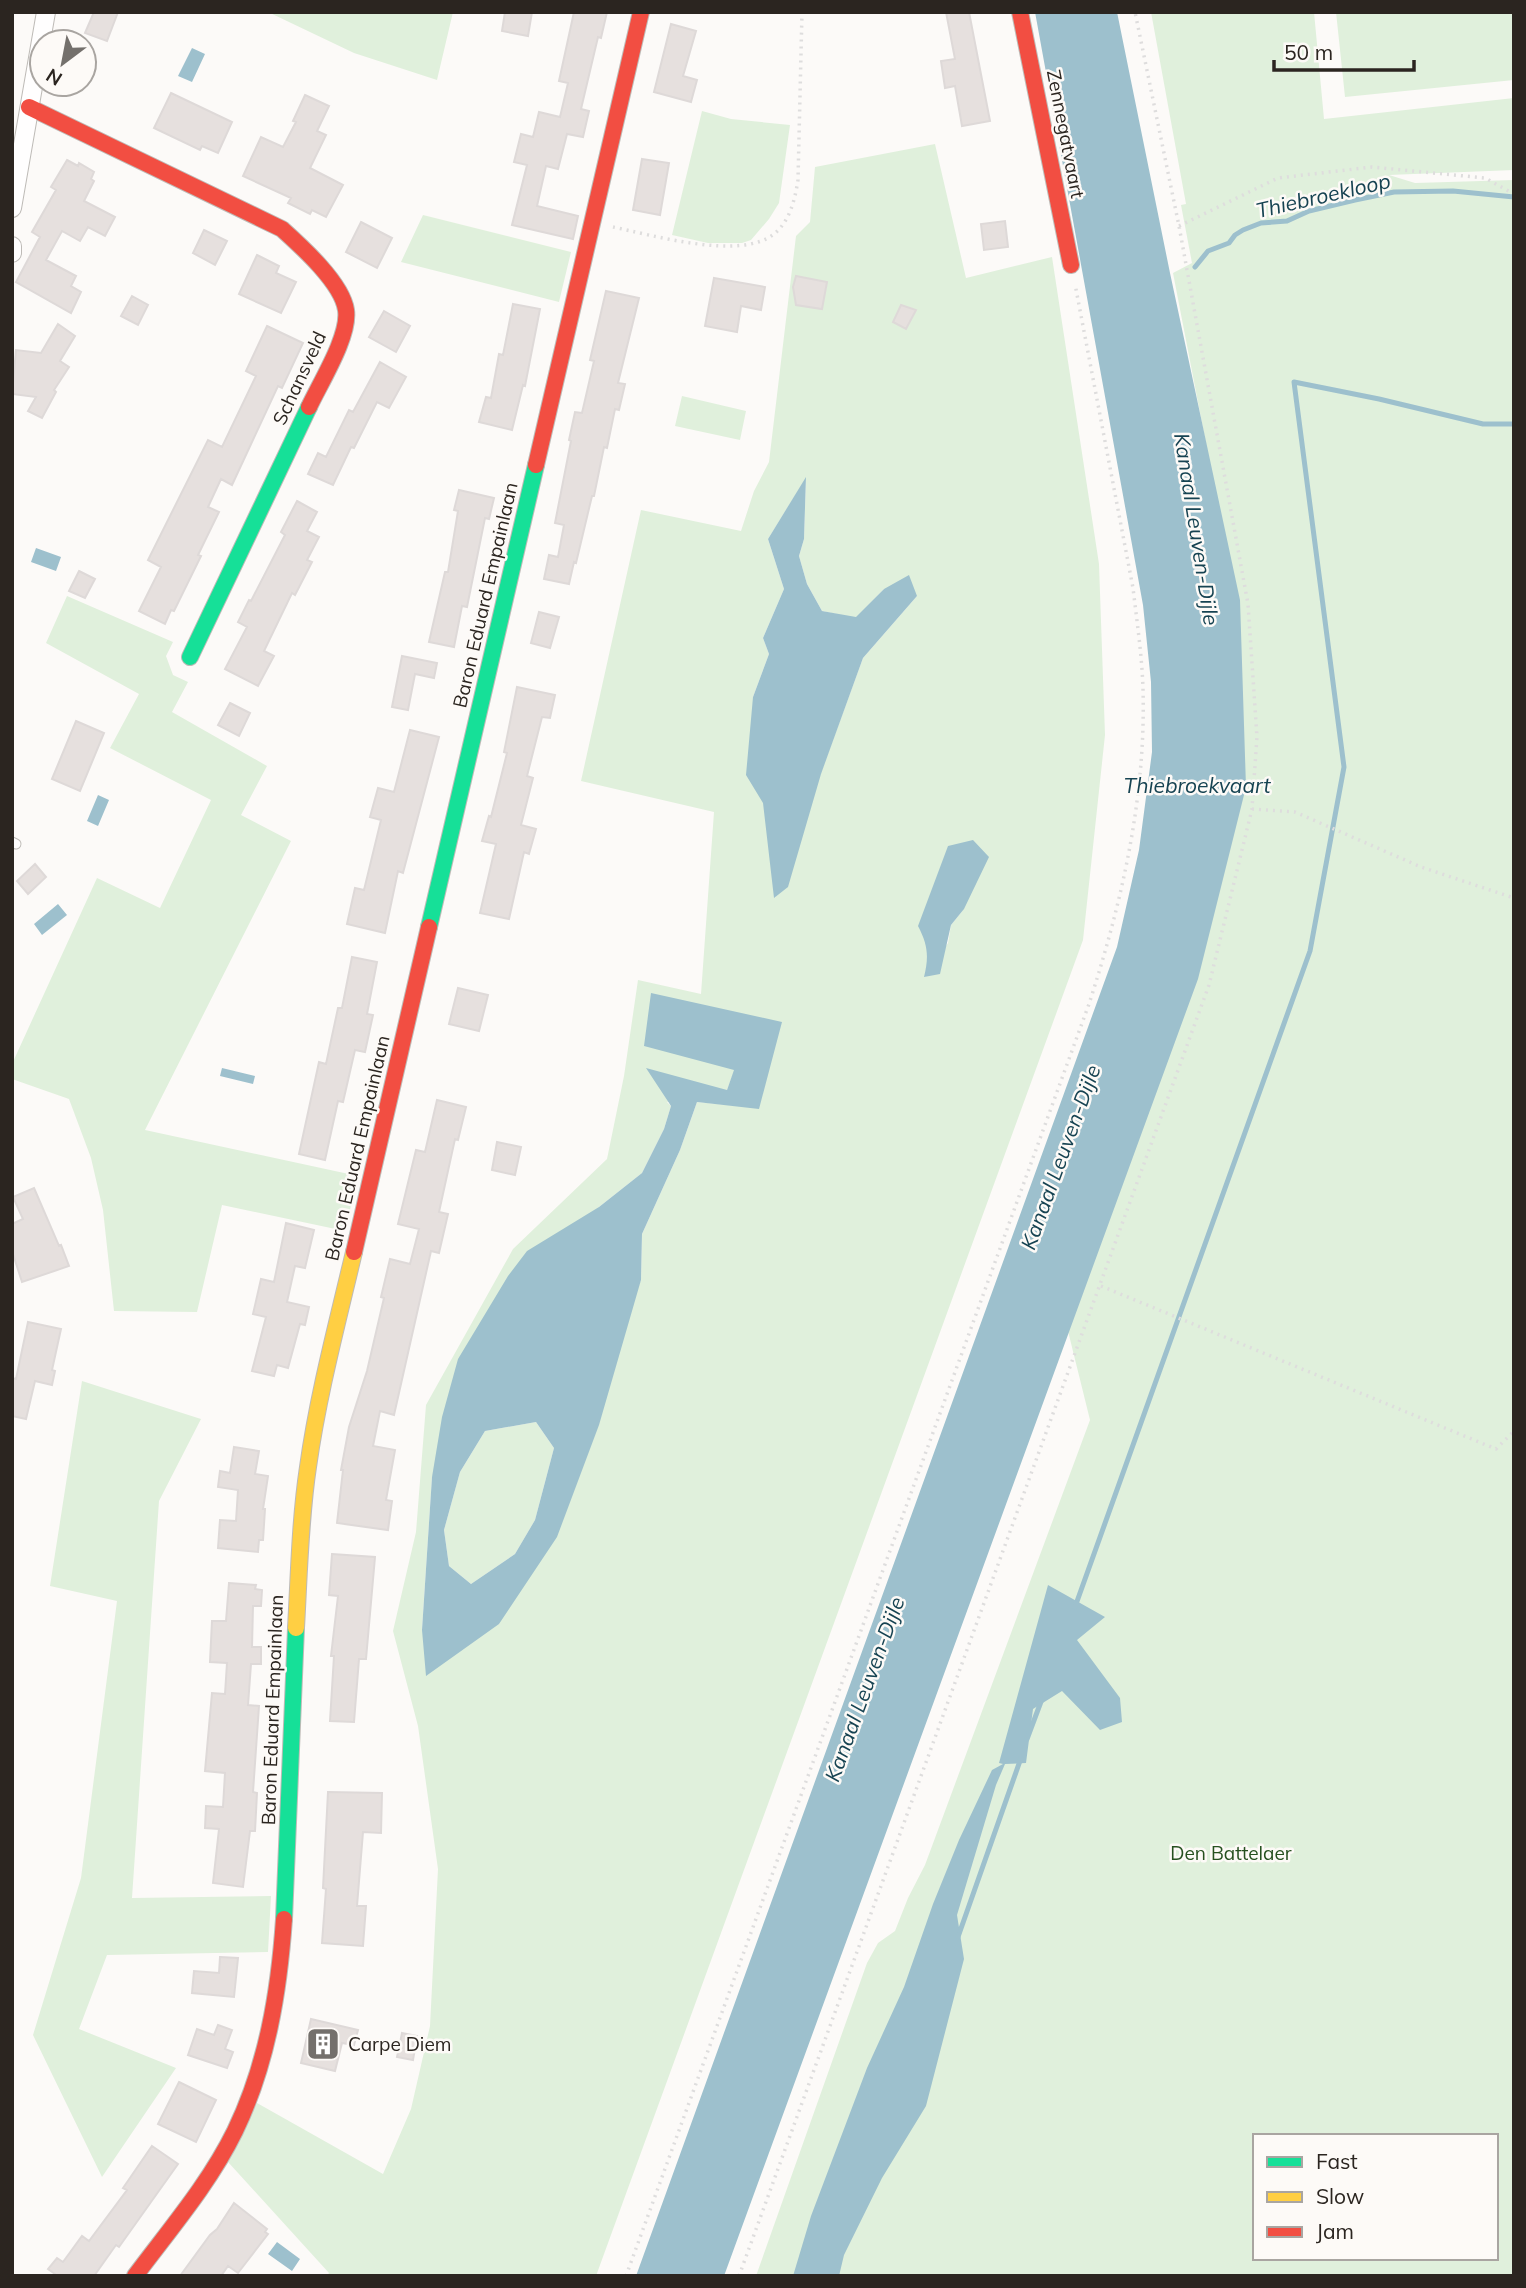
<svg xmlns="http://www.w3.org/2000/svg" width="1526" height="2288" font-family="Mulish,sans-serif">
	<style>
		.green { fill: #e0f0dc; fill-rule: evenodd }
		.water { fill: #9dc0cd; fill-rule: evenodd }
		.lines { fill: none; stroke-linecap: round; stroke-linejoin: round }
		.stream { stroke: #9dc0cd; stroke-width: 5 }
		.building { fill: #e6e0de; stroke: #ded9d8; stroke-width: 2 }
		.lane-casing { stroke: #bebbb7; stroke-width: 11 }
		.street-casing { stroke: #bebbb7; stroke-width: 20 }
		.fast-casing { stroke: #bebbb7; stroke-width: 18 }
		.slow-casing { stroke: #bebbb7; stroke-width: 18 }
		.jam-casing { stroke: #bebbb7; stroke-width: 18 }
		.path { stroke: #dedddd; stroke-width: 3.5; stroke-dasharray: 2 5; stroke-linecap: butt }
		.lane { stroke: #fffefe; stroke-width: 9 }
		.street { stroke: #fffefe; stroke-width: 18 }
		.fast { stroke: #16e098; stroke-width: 16 }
		.slow { stroke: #ffcf43; stroke-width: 16 }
		.jam { stroke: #f24e42; stroke-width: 16 }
		.labels { text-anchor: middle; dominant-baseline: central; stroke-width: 5; stroke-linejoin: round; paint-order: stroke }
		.street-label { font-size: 19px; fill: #2b2520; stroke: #fdfaf7 }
		.park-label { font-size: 19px; fill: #26501f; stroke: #fdfaf7 }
		.poi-label { font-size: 19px; fill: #2b2520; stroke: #fdfaf7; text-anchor: start }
		.water-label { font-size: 21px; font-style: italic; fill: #164352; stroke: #fdfaf7 }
	</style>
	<rect width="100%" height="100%" fill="#fcfaf8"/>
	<!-- green -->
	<path class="green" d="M268,12H453L437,80L354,53Z
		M1151,12H1314L1324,119L1514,98V170L1389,175L1415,183L1514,180V2276H756L867,1963L878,1943L895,1931L908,1898L925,1865L1090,1420L1066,1323L1236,599L1173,273L1192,263L1181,205L1186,204ZM1255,2136H1496V2258H1255Z
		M1336,12H1514V80L1345,97Z
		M702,111L731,119L790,125L779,203L769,219L751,240L742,243H708L672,235Z
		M935,144L966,278L1052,257L1099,564L1105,735L1083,940L596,2276H327L329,2273L228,2162L257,2103L383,2174L411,2109L430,2026L438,1869L418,1726L393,1631L416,1532L426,1405L513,1249L607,1159L624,1076L638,980L701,994L714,812L581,781L641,510L741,531L754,491L769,462L796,236L810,222L815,167ZM806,478L804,539L799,556L807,584L822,611L856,618L884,589L917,596L863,658L775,898L753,697L769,654L763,638L784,589L768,539ZM964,909L951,925L948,943L925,977L928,961V944ZM735,1069L759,1108L697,1102L680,1150L642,1234L641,1280L499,1624L422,1630L432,1477L599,1207L642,1173L664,1129L671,1106L667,1102L727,1090Z
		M423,215L571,252L559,302L401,262Z
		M682,396L746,411L740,440L675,426Z
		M67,596L173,642L166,656L173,675L188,682L172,712L267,766L241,815L291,841L145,1130L358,1176L345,1231L222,1205L197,1312L114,1311L103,1210L91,1158L69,1099L12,1079V1064L97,878L160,908L211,800L110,748L139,694L46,643Z
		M82,1381L201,1419L159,1501L132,1898L271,1896L268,1952L107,1955L79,2029L176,2068L102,2177L33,2035L81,1878L117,1601L50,1586Z
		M536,1422L554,1448L535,1520L515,1554L471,1584L449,1566L444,1530L460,1472L485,1431Z"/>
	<!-- water -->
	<path class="water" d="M1035,12H1117L1170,273L1240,600L1246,787L1198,979L724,2276H636L1117,947L1139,850L1152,752L1151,682L1143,605Z
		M192,48L205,54L192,82L178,76Z
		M806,477L804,539L799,556L807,584L822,611L856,617L884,589L909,575L917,596L863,658L821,774L788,887L774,898L763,803L746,775L753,697L769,654L763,638L784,589L768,539Z
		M36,548L61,557L56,571L31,562Z
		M98,795L109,800L98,826L87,821Z
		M973,840L989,857L964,909L951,925L940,974L924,977C929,957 928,945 918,926L948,846Z
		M58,904L67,915L42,935L34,924Z
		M651,993L782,1022L759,1109L697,1102L680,1150L642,1234L641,1280L599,1425L557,1537L499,1624L426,1676L422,1630L432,1477L442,1417L458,1359L508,1276L527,1251L599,1207L642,1173L664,1129L671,1106L646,1068L727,1090L734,1070L644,1046ZM536,1422L554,1448L535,1520L515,1554L471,1584L449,1566L444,1530L460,1472L485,1431Z
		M222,1068L255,1076L253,1084L220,1076Z
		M1048,1585L1105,1617L1077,1640L1120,1698L1122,1722L1100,1730L1062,1691L1033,1709L1026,1763L1005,1764L996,1785L957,1915L964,1959L926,2106L882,2178L844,2255L839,2276H793L811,2216L867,2068L904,1987L933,1904L959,1840L992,1770L1003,1764L999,1763Z
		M277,2242L300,2259L292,2271L268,2254Z"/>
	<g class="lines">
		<!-- stream -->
		<path class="stream" d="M1195,267L1208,251L1229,243L1235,235L1243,230L1261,223L1287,221L1309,211L1355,200L1394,192L1453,191L1514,197
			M1075,1607L1310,951L1344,767L1294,382L1379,399L1483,424H1514
			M1027,1739L1042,1699
			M958,1937L1021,1758"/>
	</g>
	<!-- building -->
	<path class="building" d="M94,12H118L107,41L85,33Z
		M505,12H532L528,36L502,31Z
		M574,12H607L601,38L598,37L581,109L589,111L583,137L567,134L558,169L546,166L537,206L578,216L573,239L512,225L527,165L514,162L521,134L533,137L539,112L560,117L568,83L559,81Z
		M946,12H969L990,121L962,126L955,86L945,88L941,61L955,59Z
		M671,24L696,31L683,76L697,80L691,102L654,92Z
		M171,93L232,122L218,153L202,146L200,150L154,128Z
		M305,95L329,106L317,131L326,135L310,168L343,185L326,217L312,210L310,214L288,203L291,198L243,176L261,137L283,147L296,122L293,121Z
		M642,159L669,163L660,215L633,210Z
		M67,160L78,166L79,163L94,172L91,179L94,181L84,201L115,217L105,236L88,227L80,241L62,231L46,260L76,276L71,286L81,292L71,313L16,282L40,237L32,232L56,190L51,187Z
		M1005,221L1008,247L984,250L981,224Z
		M361,222L392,238L377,268L346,252Z
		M204,230L227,241L215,265L193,253Z
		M257,255L279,266L276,273L296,282L281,313L239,294Z
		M796,276L827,282L822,309L796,305L793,287Z
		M714,278L765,287L761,310L741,306L737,332L705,326Z
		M606,291L639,298L618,383L625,384L619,410L615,409L607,448L604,447L594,496H592L576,563L574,562L569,584L544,579L549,555L558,557L564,525L555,523L571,441L569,440L575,412L582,413L594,361L590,360Z
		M132,296L148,305L138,325L121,316Z
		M513,304L540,309L525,386L523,385L512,430L479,422L486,397L491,398L499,354L503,355Z
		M901,305L916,310L906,329L893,322Z
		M384,311L410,326L396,352L369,337Z
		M58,324L75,336L60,361L69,367L54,390L56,392L42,418L28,411L36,397L12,394L16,350L41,353Z
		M267,326L303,343L282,388L278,386L232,485L221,479L208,507L219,512L198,555L201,556L174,611L171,610L165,624L139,611L161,567L148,560L208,440L222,447L256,376L246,371Z
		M380,362L406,377L389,408L377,402L354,448L351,447L333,485L308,474L318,453L326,457L349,410L353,412Z
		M459,490L494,498L489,519L485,518L467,607L462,606L454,647L429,642L445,572H448L458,511L454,510Z
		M297,501L317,512L307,531L319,537L307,560L312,562L295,595L292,593L264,651L274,656L258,686L225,669L247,627L238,622L249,600L251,601L285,535L281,532Z
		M79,571L95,579L85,598L69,591Z
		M539,612L559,617L550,648L531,643Z
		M402,656L437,663L434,678L415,674L408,710L392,707Z
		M517,687L555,695L550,718L542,717L527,776L533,778L521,825L536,829L529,854L524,852L509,919L480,913L496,844L482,841L489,816L491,817L507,753L504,752Z
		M230,703L250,713L239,736L218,725Z
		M76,721L104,733L80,791L52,779Z
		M410,730L439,737L403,873L398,871L385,933L347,924L355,888L364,890L381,820L370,817L378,788L394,792Z
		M35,864L46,877L28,894L17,881Z
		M352,957L377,962L367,1014L373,1015L365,1052L355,1050L343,1102L338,1101L325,1160L299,1154L319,1062L326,1064L338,1008H342Z
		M458,988L488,995L479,1031L449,1024Z
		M437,1100L466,1107L458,1140L455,1139L439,1212L448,1214L439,1253L431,1251L394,1415L380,1411L373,1446L395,1450L386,1500L392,1501L388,1530L337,1523L343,1470H341L349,1427L367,1371L384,1298L381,1297L390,1259L410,1264L419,1229L398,1224L416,1150L425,1152Z
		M497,1142L521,1147L515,1175L492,1170Z
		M34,1188L59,1246L61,1245L69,1266L22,1282L12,1251V1224L23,1219L13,1197Z
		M286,1223L314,1230L305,1268L295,1266L287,1302L309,1307L305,1325L300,1324L288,1368L277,1365L274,1376L252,1371L266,1317L253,1314L261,1279L274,1282Z
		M28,1322L61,1329L52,1370L55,1371L52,1385L35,1381L26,1419L12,1416V1378L16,1379Z
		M234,1447L259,1451L255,1474L268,1476L263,1509H265L263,1540H259L258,1552L218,1548L220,1520L236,1521L238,1490L218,1487L220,1471L230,1473Z
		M332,1554L375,1557L366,1659H359L354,1722L330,1721L334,1656H331L338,1596L329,1595Z
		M229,1583L256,1585L255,1589L262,1590L261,1606H253L252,1647H261V1664H251L248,1705L259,1706L253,1792L257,1793L255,1831H250L243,1887L213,1883L219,1829L205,1828L206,1806L223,1807L225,1773L205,1771L212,1693L225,1694L227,1663L210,1662L212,1621H226Z
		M328,1792L382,1793L381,1833L363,1832L357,1906H366L363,1946L322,1943L326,1889L323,1888Z
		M220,1957L238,1958L234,1997L192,1993L194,1971L219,1973Z
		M311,2019L358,2030L354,2045L342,2043L335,2071L301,2063Z
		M218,2025L232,2030L225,2049L233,2052L227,2068L188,2055L197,2029L214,2035Z
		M402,2033L417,2036L413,2060L397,2057Z
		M179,2082L216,2100L196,2142L158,2124Z
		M152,2146L178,2164L119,2247L116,2245L94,2276H54L55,2274L48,2269L57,2258L63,2262L82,2236L89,2241L127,2190L123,2188Z
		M234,2203L267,2229L265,2232L268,2234L238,2273L228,2266L221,2276H180L210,2235L217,2229Z"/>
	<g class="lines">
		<defs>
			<path id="lane" d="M12,842L16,844"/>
			<path id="street" d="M12,208L46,12
				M12,246V253"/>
			<path id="fast" d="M190,657L309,407
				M429,927L536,465
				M284,1919L296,1628"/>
			<path id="slow" d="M296,1628C299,1575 300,1520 308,1467C318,1395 337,1324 354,1252"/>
			<path id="jam" d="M1020,12L1071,265
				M29,107L282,229C302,247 342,283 346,310C350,336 320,383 309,407
				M536,465L641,12
				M354,1252L429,927
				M135,2276C170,2229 209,2184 235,2131C267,2065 279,1992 284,1919"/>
		</defs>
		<!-- lane casing -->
		<use href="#lane" class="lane-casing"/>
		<!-- street casing -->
		<use href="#street" class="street-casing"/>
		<!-- fast casing -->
		<use href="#fast" class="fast-casing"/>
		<!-- slow casing -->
		<use href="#slow" class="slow-casing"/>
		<!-- jam casing -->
		<use href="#jam" class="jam-casing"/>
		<!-- path -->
		<path class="path" d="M1179,226L1278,178L1372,167L1485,178L1514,194
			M613,227C652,235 740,261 774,234C790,221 795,199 798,180L802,12
			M1252,809L1295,812L1421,867L1514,898
			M1101,1286L1496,1449L1514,1431
			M626,2276L1089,1004C1122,902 1146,797 1143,689C1142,656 1137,622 1133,588L1075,284
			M739,2276L1209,985L1252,809L1257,737L1248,604L1179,226L1135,12"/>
		<!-- lane -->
		<use href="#lane" class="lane"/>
		<!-- street -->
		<use href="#street" class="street"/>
		<!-- fast -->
		<use href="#fast" class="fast"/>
		<!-- slow -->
		<use href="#slow" class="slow"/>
		<!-- jam -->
		<use href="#jam" class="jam"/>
	</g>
	<!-- icons -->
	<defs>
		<symbol id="building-square" viewBox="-11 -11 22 22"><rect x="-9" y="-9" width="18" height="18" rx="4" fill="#74706c" stroke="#fdfaf7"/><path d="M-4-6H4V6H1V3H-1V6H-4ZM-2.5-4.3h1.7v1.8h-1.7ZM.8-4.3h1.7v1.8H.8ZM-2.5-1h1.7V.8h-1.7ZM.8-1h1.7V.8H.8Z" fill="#fff"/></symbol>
	</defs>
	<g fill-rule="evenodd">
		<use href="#building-square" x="304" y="2025" width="38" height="38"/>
	</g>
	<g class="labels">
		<!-- street labels -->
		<g class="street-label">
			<text transform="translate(1066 134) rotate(79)">Zennegatvaart</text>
			<text transform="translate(299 378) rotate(-65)">Schansveld</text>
			<text transform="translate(485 595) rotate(-77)">Baron Eduard Empainlaan</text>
			<text transform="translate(357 1148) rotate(-77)">Baron Eduard Empainlaan</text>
			<text transform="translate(272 1710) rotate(-88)">Baron Eduard Empainlaan</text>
		</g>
		<!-- park labels -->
		<g class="park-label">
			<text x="1231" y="1853">Den Battelaer</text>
		</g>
		<!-- poi labels -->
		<g class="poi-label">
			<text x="348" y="2044">Carpe Diem</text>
		</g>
		<!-- water labels -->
		<g class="water-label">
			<text transform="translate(1323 195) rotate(-13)">Thiebroekloop</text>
			<text transform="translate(1197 529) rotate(81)">Kanaal Leuven-Dijle</text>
			<text x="1197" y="785">Thiebroekvaart</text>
			<text transform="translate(1060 1157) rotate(-70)">Kanaal Leuven-Dijle</text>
			<text transform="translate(864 1689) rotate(-70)">Kanaal Leuven-Dijle</text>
		</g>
	</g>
	<!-- border -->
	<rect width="1526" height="2288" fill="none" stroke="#2b2520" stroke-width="28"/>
	<!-- legend -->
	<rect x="1253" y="2134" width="245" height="126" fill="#fdfaf7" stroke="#a9a5a1" stroke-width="2"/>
	<rect x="1267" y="2157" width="35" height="10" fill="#16e098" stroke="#a9a5a1" stroke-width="2"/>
	<text x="1316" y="2169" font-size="21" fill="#2b2520">Fast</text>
	<rect x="1267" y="2192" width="35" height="10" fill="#ffcf43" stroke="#a9a5a1" stroke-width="2"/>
	<text x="1316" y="2204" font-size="21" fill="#2b2520">Slow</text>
	<rect x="1267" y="2227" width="35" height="10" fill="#f24e42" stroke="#a9a5a1" stroke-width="2"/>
	<text x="1316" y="2239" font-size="21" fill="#2b2520">Jam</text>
	<!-- north arrow -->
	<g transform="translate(63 63) rotate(212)"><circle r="33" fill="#fdfaf7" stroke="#a9a5a1" stroke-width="2"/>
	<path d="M0-5L12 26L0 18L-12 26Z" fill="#74706c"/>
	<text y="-10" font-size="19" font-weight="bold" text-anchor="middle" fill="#2b2520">N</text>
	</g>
	<!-- scale -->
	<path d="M1274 60v10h140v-10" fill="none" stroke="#2b2520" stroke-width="3.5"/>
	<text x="1284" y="60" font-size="21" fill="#2b2520" stroke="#fdfaf7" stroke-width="5" paint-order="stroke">50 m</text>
</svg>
